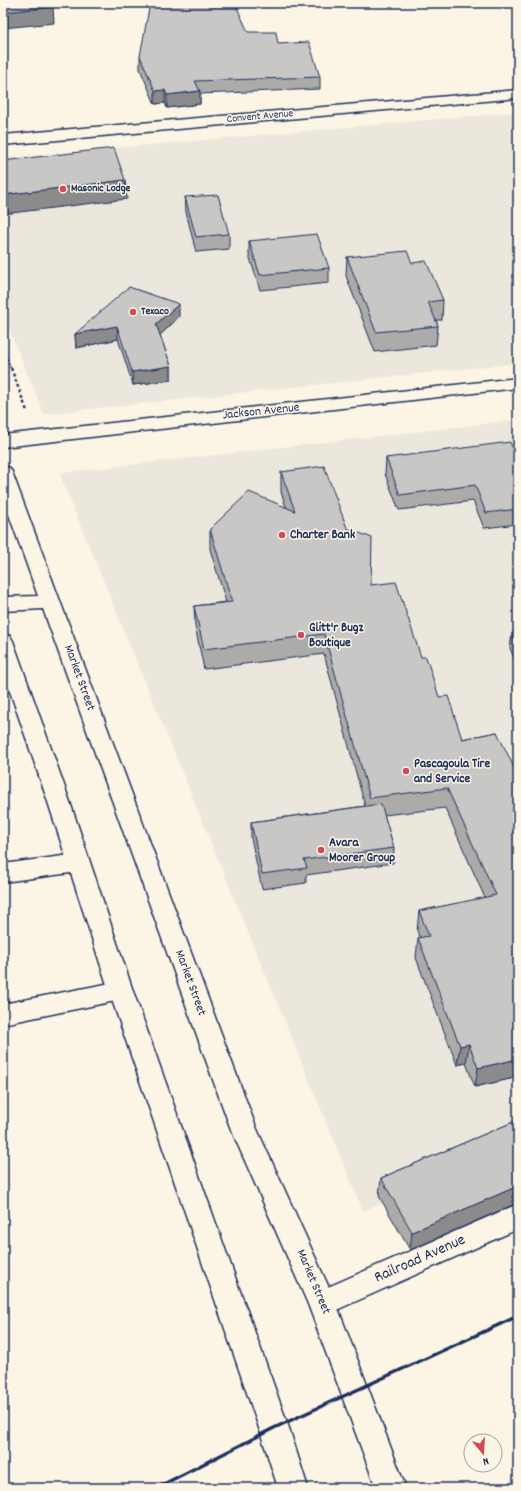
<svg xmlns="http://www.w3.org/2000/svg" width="521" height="1491" font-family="Dekko,sans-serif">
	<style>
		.built { fill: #ece7dc }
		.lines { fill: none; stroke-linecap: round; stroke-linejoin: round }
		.minor-casing { stroke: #1b2f5e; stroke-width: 3 }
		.major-casing { stroke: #1b2f5e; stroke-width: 3 }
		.path-far1 { stroke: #1b2f5e; stroke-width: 1.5; stroke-dasharray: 2 2; stroke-linecap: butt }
		.path { stroke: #1b2f5e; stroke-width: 2.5; stroke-dasharray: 3 3; stroke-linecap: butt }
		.minor { fill: #fcf5e5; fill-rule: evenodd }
		.major { fill: #fcf5e5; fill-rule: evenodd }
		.rail { stroke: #1b2f5e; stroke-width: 3.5 }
		.wall { fill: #acabaa; stroke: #1b2f5e }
		.shaded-wall { fill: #8c8b8b; stroke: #1b2f5e }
		.building { fill: #c8c7c6; stroke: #1b2f5e }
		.poi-dot { fill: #d1495b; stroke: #fcf5e5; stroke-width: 1.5 }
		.labels { text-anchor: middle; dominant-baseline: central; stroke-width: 3; stroke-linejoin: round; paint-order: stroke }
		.far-street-label { font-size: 11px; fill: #1b2f5e; stroke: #fcf5e5 }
		.far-poi-label { font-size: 11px; font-weight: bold; fill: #1b2f5e; stroke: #fcf5e5; text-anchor: start }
		.street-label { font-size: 13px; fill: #1b2f5e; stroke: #fcf5e5 }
		.poi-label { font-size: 13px; font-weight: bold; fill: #1b2f5e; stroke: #fcf5e5; text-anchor: start }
		.near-street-label { font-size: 16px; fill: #1b2f5e; stroke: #fcf5e5 }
	</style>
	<rect width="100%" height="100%" fill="#fcf5e5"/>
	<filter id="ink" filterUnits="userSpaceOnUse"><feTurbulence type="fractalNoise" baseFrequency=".025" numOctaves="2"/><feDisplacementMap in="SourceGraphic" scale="8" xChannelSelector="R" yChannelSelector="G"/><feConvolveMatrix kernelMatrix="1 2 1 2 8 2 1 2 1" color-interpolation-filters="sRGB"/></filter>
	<g filter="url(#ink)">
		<!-- built -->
		<path class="built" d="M518,112V363L44,414L3,315V158Z
			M518,420V1150L363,1211L59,473Z"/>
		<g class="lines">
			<defs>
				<path id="minor" d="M518,90V98L3,145V135Z
					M518,378V388L3,447V435Z
					M78,854L86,857L90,863L86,869L78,872L3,882V864Z
					M121,981L130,984L133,991L130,998L3,1024V1004Z
					M518,1204V1229L332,1312L322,1316L312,1312L308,1303L312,1294Z"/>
				<path id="major" d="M3,466L10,468L12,472L256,1127L336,1303L406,1488H376L308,1304L230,1127L43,609L3,611V597L38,596L3,498Z
					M3,634L10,636L13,641L70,802L133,991L289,1428L308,1488H278L259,1428L109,991L48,802L3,671Z"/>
			</defs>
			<!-- minor casing -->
			<use href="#minor" class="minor-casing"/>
			<!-- major casing -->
			<use href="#major" class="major-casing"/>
			<!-- path-far1 -->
			<path class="path-far1" d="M3,347L11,369"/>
			<!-- path -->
			<path class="path" d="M11,368L27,411"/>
			<!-- minor -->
			<use href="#minor" class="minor"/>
			<!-- major -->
			<use href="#major" class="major"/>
			<!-- rail -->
			<path class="rail" d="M156,1488L274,1428L518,1316"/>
		</g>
		<!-- wall -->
		<path class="wall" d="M248,32L278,44L320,77V89L200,94V104L167,108L165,103L155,104L140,69V56Z
			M3,33L5,51L3,52Z
			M185,197L229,234V249L196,252L186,212Z
			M249,241L329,268V283L260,290L249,255Z
			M347,257L412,263L443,300L442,320H436L438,326L436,345L375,352L346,276Z
			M179,317L160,335L171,366V380L133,385L118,339L76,348L75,334Z
			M386,458L518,461V524L484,528L473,501L399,510L385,474Z
			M281,472L347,528L371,585L421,657L439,697L462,739L497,732L518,1077L475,1087L466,1063L457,1065L416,958L418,938H420L417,931L419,911L485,898L445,808L384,815L394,848L393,863L306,875V883L262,889L251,838V822L365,806L324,654L204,669L195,626L194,606L226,602L210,549V529L286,507L281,492Z
			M518,632V669L510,648L512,633Z
			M518,1120V1203H517L410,1250L379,1196L381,1178Z"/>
		<!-- shaded-wall -->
		<path class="shaded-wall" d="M53,7L54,23L3,28V12Z
			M165,90V103L155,104V91Z
			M200,91V104L167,108V95Z
			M125,180L127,199L3,214V195Z
			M179,304V317L157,338L156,324Z
			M117,326L118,339L76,348L75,334Z
			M171,366V380L133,385L132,372Z
			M469,1044L466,1063L457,1065L460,1046Z
			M518,1059V1077L475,1087L478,1068Z
			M518,1186L517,1203L410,1250L412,1232Z"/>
		<!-- building -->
		<path class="building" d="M3,3H51L53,7L3,12Z
			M150,3H235L248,32H276L278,44L309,42L320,77L195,81L200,91L167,95L165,90L155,91L140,56Z
			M114,148L125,180L3,195V161Z
			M218,195L229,234L196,237L185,197Z
			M317,234L329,268L260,275L249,241Z
			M407,251L412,263L426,261L443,300L428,302L438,326L376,332L347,257Z
			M129,287L179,304L156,324L171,366L132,372L117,326L75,334Z
			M510,442L518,461V509L486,513L475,485L400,495L386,458Z
			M324,466L347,528L372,538L371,585L396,582L421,657H426L439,697L448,696L462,739L497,732L518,776V1059L478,1068L469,1044L460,1046L418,938L429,936L419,911L496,895L447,788L370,798L324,634L204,649L194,606L232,602L210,529L249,492L295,511L281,472Z
			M518,632V647L512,633Z
			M381,804L394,848L304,860L307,868L262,874L251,822Z
			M518,1120V1186L412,1232L381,1178Z"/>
	</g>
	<!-- markers -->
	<g class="poi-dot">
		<circle cx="63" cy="189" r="4"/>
		<circle cx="133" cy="312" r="4"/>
		<circle cx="282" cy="535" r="4"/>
		<circle cx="301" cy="635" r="4"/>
		<circle cx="406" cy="771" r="4"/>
		<circle cx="321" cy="850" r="4"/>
	</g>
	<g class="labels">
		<!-- far-street labels -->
		<g class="far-street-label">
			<text transform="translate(260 117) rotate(-5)">Convent Avenue</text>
		</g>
		<!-- far-poi labels -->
		<g class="far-poi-label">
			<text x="71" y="189">Masonic Lodge</text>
			<text x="141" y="312">Texaco</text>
		</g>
		<!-- street labels -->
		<g class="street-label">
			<text transform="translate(261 412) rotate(-6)">Jackson Avenue</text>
			<text transform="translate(79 678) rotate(70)">Market Street</text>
			<text transform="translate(190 983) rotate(70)">Market Street</text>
			<text transform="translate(313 1282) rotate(67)">Market Street</text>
		</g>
		<!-- poi labels -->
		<g class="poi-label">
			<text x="290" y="535">Charter Bank</text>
			<text x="309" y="628">Glitt'r Bugz<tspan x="309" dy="15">Boutique</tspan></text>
			<text x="414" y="764">Pascagoula Tire<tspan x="414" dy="15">and Service</tspan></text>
			<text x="329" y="843">Avara<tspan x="329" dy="15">Moorer Group</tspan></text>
		</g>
		<!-- near-street labels -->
		<g class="near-street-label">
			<text transform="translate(420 1259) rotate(-24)">Railroad Avenue</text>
		</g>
	</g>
	<!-- margin -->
	<rect width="521" height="1491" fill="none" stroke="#fcf5e5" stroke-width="16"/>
	<rect x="8" y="8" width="505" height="1475" fill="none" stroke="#1b2f5e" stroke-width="1.5" filter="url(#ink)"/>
	<!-- north arrow -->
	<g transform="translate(483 1453) rotate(162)"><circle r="19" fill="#fcf5e5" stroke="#a2a6af"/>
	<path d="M0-3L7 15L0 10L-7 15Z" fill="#d1495b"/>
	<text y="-6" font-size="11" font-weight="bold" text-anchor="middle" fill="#1b2f5e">N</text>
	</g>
</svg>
